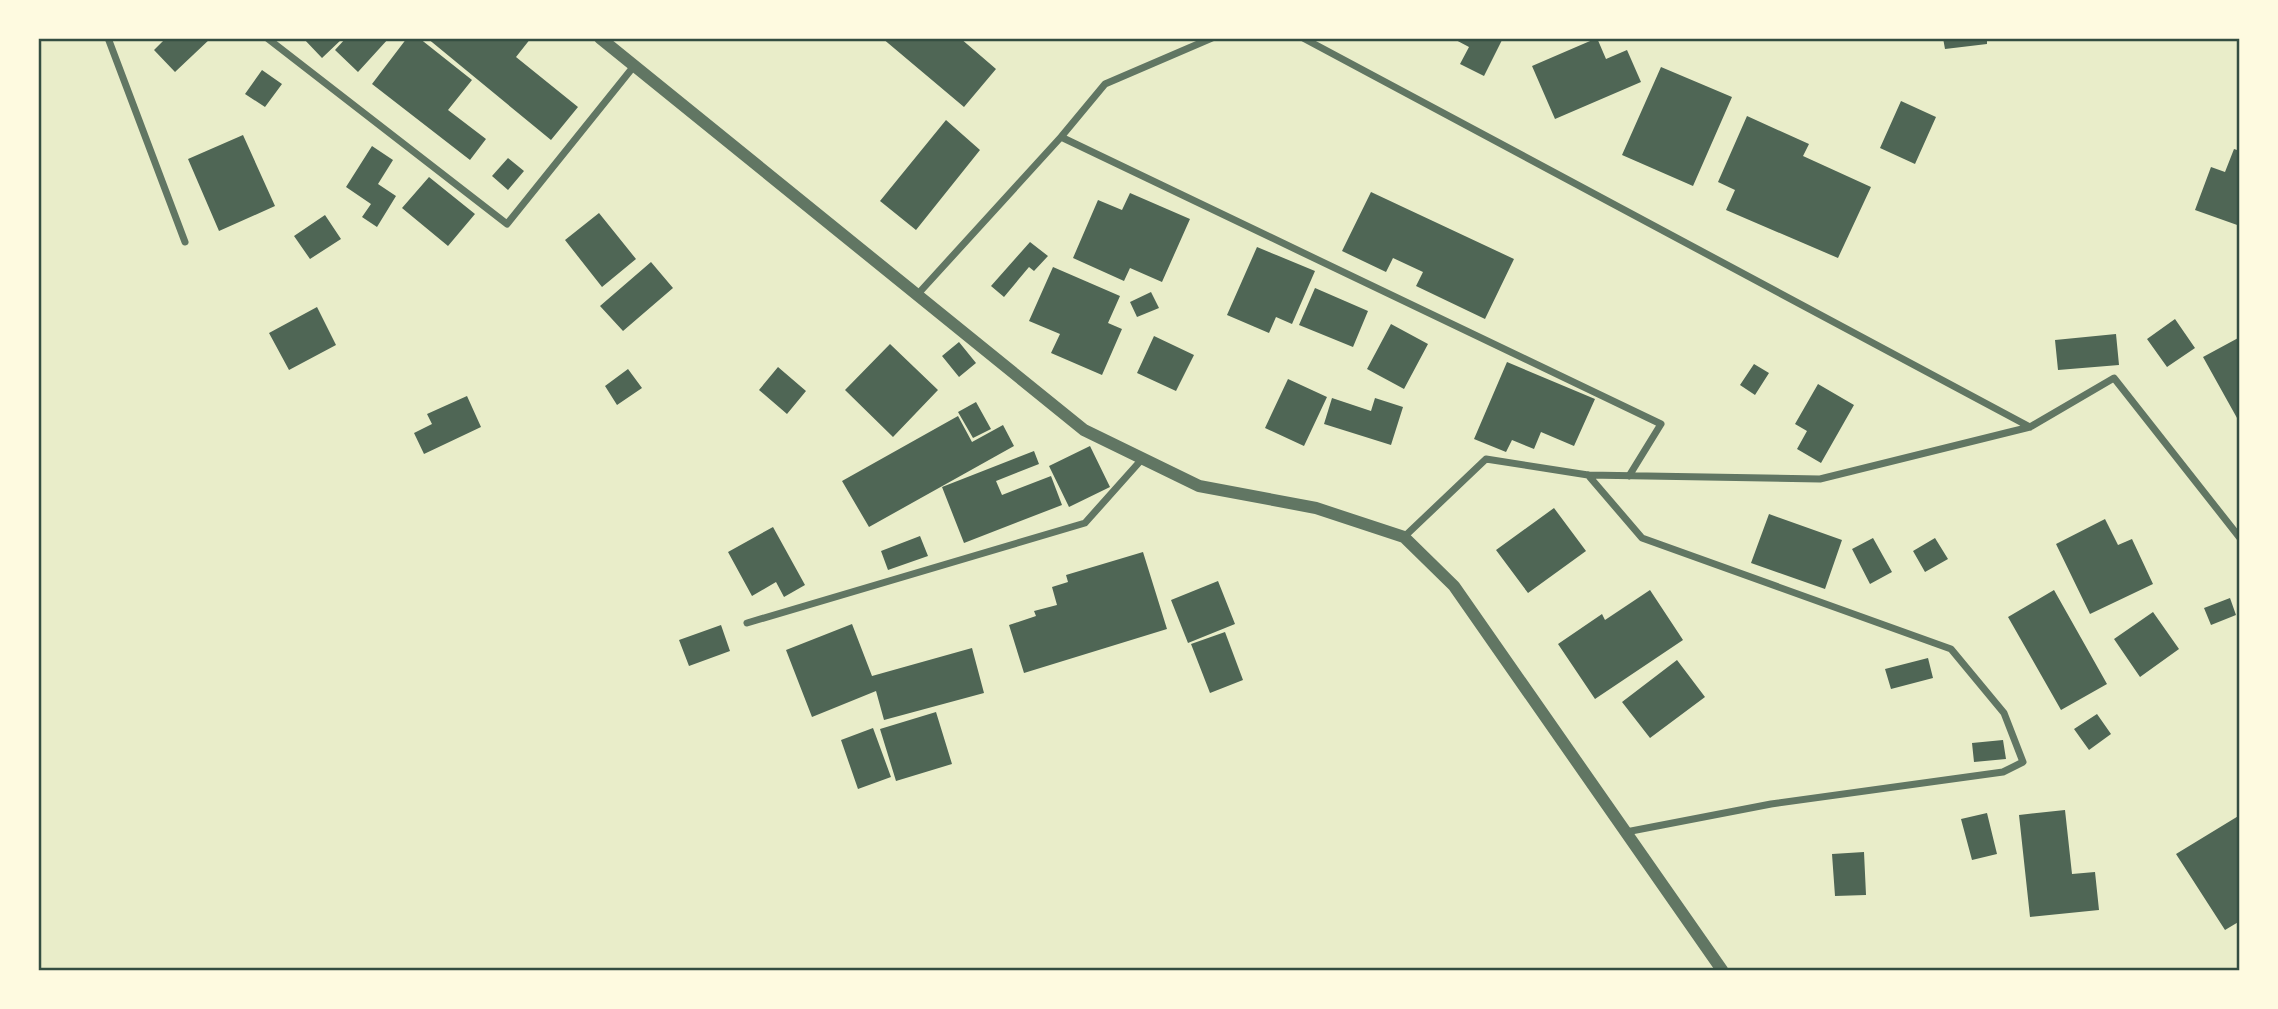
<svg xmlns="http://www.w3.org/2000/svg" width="2278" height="1009" font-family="Barlow,sans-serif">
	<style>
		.building { fill: #4f6655 }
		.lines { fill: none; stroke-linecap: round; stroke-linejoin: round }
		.minor { stroke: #617663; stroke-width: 7 }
		.tertiary { stroke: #617663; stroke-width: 12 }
		.neatline { fill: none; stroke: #344e41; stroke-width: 2.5 }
	</style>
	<rect width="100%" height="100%" fill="#e9edc9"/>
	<!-- building -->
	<path class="building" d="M166,38H211L175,72L154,50Z
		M303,38H343L322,58Z
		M346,38H389L358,72L335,50Z
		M407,38H419L472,80L448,110L486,139L470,160L372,84Z
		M427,38H531L516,57L578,107L551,140Z
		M882,38H960L996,69L964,107Z
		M1452,38H1503L1484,76L1460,64L1469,47Z
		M1597,38L1606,59L1627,50L1641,82L1555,119L1532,66Z
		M1943,38H1987V44L1945,49Z
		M1661,67L1732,97L1693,186L1622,155Z
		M262,70L282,84L265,107L245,94Z
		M1901,101L1936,117L1915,164L1880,148Z
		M1747,116L1809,144L1803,156L1871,187L1838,258L1726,210L1735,190L1718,182Z
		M946,120L980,150L916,230L880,201Z
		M243,135L275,206L219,231L188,159Z
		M372,146L393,160L378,184L396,196L377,227L362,217L371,204L346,187Z
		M2234,149L2240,151V226L2195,210L2211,167L2225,172Z
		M508,158L524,171L508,190L492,176Z
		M429,177L475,214L448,246L402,208Z
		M1371,192L1514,259L1485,319L1416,286L1423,272L1393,258L1386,272L1342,251Z
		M1130,193L1190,219L1162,282L1130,268L1124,281L1073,258L1098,200L1122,210Z
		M599,213L636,259L602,287L565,240Z
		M325,215L341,239L310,259L294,236Z
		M1030,242L1048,256L1034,271L1029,267L1004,297L991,286Z
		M1257,247L1315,271L1292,324L1276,317L1269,333L1227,315Z
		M651,262L673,288L623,331L600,306Z
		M1053,267L1120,296L1108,323L1122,329L1102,375L1051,353L1060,334L1029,321Z
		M1315,288L1368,311L1353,347L1299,325Z
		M1151,292L1159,308L1137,317L1130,302Z
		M317,307L336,345L289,370L269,333Z
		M2175,319L2195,348L2167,367L2147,339Z
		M1391,324L1428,344L1404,389L1367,369Z
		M2116,334L2119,365L2058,370L2055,340Z
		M1154,336L1194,355L1176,391L1137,373Z
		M2240,337V416L2237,418L2203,357Z
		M959,342L976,363L959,377L942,356Z
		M890,344L938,390L893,437L845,390Z
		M1507,362L1595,399L1574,446L1541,432L1534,449L1512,440L1506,452L1474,439Z
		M1754,364L1769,373L1755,395L1740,385Z
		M778,367L806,391L787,414L759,390Z
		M628,369L642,388L617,405L605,386Z
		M1288,379L1327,397L1304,446L1265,428Z
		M1818,384L1854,405L1821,463L1797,449L1807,431L1795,424Z
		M467,396L481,427L424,454L414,433L432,424L427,414Z
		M1332,398L1371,411L1375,398L1403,407L1391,445L1324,424Z
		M976,402L991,429L973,438L958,412Z
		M958,416L972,442L1003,425L1014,446L869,527L842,481Z
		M1090,446L1110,487L1069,507L1049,466Z
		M1034,451L1039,464L996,481L1002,495L1051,476L1062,505L964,543L942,487Z
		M1554,508L1586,551L1528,593L1496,550Z
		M1769,514L1842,540L1825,589L1751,563Z
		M2105,519L2118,545L2132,539L2153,584L2090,614L2056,544Z
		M773,527L805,585L784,597L776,582L752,596L728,552Z
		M920,536L928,556L888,570L881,551Z
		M1873,538L1892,572L1870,584L1852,549Z
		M1935,538L1948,559L1925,572L1913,551Z
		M1143,552L1167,629L1024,673L1009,625L1036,616L1034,611L1057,605L1052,587L1068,582L1066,575Z
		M1218,581L1235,624L1188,643L1171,600Z
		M1650,590L1683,640L1595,699L1558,644L1602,614L1605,620Z
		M2054,590L2107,684L2061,710L2008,617Z
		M2230,598L2236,615L2211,625L2204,608Z
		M2153,612L2179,649L2140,677L2114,639Z
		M852,624L872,676L972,648L984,693L884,720L876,691L812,717L786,650Z
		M721,625L730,651L689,666L679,640Z
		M1225,632L1243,680L1210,693L1191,644Z
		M1928,658L1933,678L1891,689L1885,669Z
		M1677,660L1705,697L1650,738L1622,702Z
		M936,712L952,764L896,781L880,729Z
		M2097,714L2111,734L2089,750L2074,729Z
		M873,728L891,777L858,789L841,740Z
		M2003,740L2006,759L1974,762L1972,743Z
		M2065,810L2072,874L2095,872L2099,910L2030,917L2019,815Z
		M1987,813L1997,854L1972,860L1961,819Z
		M2240,815V921L2225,930L2176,854Z
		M1864,852L1866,895L1835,896L1832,854Z"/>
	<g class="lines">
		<!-- minor -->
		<path class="minor" d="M108,38L185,242
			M267,38L507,224L634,66
			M1303,38L2030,427
			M1061,137L1661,424L1629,476
			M917,295L1061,137L1105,84L1212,38
			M1588,475L1642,538L1951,649L2004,713L2023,762L2003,772L1771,804L1626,832
			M1404,537L1486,459L1588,475L1820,479L2030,427L2114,378L2240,538
			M747,623L1085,523L1143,458"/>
		<!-- tertiary -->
		<path class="tertiary" d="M600,38L1084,430L1199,486L1316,508L1404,537L1454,586L1722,970"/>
	</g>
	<!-- border -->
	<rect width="2278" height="1009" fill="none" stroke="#fefae0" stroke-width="80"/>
	<rect x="40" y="40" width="2198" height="929" class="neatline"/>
</svg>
